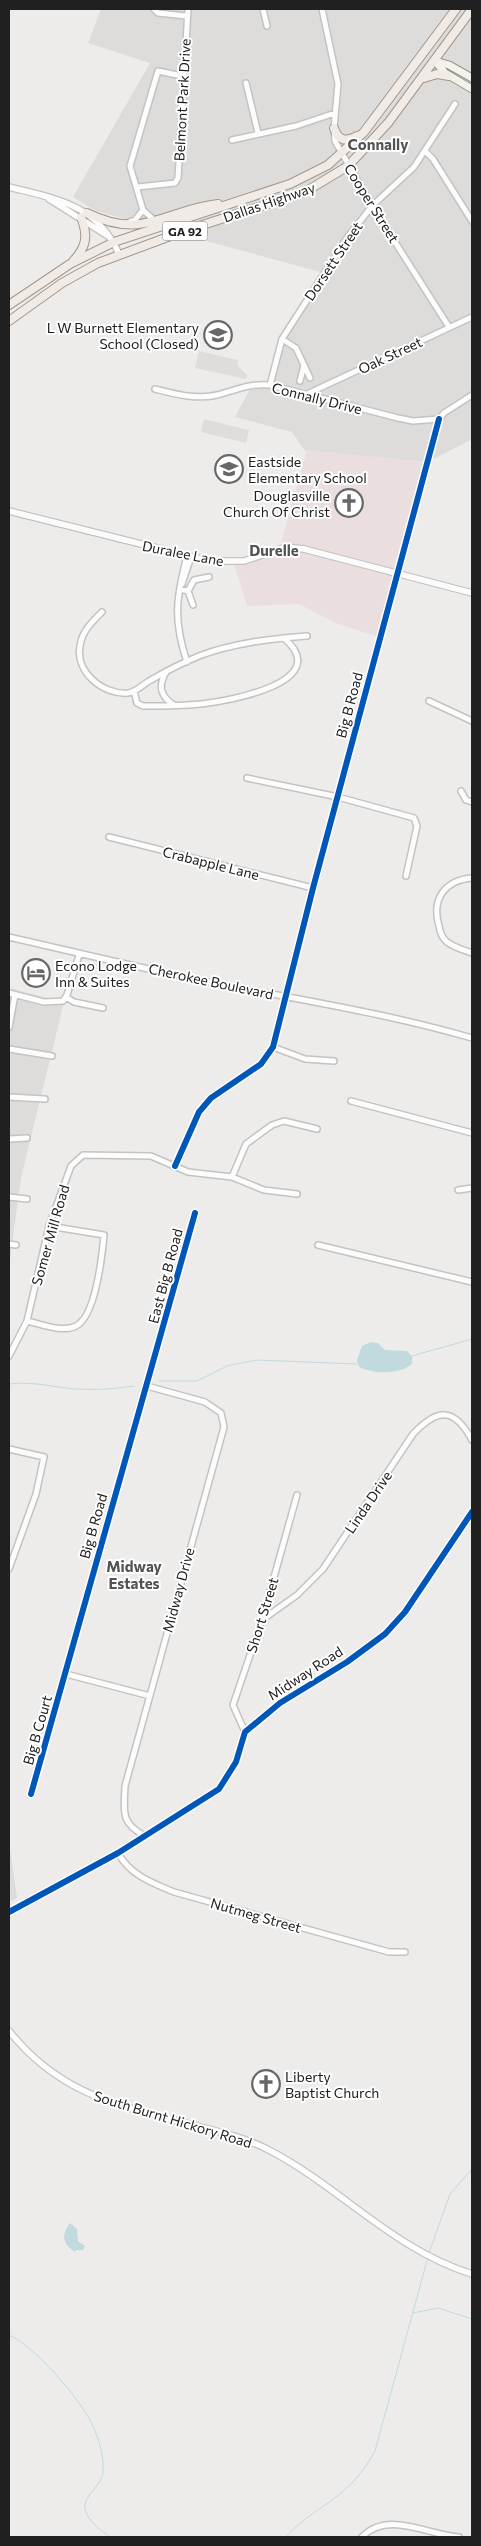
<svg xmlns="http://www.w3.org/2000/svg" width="481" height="2546" font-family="Commissioner,sans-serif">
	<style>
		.residential { fill: #dddcdb }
		.commercial { fill: #eadede }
		.parking { fill: #dedddc }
		.water { fill: #c1dadd }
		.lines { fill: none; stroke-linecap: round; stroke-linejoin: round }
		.stream { stroke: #c1dadd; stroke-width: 1 }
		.minor-casing { stroke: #c4c3c2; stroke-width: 8 }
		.tertiary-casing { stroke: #c4c3c2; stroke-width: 8 }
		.secondary-casing { stroke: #979683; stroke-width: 9 }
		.primary-casing { stroke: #a29789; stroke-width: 10 }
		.minor { stroke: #fcfcfc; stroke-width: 5 }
		.tertiary { stroke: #fcfcfc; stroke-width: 5.5 }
		.secondary { stroke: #f3f2ed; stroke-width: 7 }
		.primary { stroke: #f1ebe7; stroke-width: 8 }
		.cycleway-casing { stroke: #fff; stroke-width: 9 }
		.cycleway { stroke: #0057b8; stroke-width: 6 }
		.labels { text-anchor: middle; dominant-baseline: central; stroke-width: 4; stroke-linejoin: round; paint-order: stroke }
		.shield { fill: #fff; stroke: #636363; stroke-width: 1 }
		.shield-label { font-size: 12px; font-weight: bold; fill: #202020 }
		.street-label { font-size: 14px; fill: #202020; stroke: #fff }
		.poi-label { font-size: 14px; fill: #202020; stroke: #fff; text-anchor: start }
		.neighbourhood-label { font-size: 15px; font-weight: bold; fill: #535353; stroke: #fff }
	</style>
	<rect width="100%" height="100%" fill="#eeecea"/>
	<!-- residential -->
	<path class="residential" d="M101,9H472V439L428,462L305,451L292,432L235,417L250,389L270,385L278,351L294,319L324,273L96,211L73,197L150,63L88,43Z
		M9,988L64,1002L21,1178L9,1267Z
		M9,1842L17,1898L9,1902Z"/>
	<!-- commercial -->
	<path class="commercial" d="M307,450L428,462L378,637L336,623L299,604L247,606L234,563L279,550Z"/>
	<!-- parking -->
	<path class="parking" d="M199,351L238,360L237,365L247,375L246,379L195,368Z
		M204,419L249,430L246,443L201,432Z"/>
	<!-- water -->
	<path class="water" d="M371,1342L378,1343L385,1350L407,1351L412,1356V1364C399,1375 373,1374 359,1367L357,1360L362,1346Z
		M70,2223L77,2229L78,2241L85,2246L83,2250H76L75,2252C62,2244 61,2235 70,2223Z"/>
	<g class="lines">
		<!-- stream -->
		<path class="stream" d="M412,1356L472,1339
			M160,1381H197L227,1366L256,1360L357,1364
			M9,1384C32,1381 52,1387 75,1389C95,1390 114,1389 134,1386
			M429,2253L450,2194L472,2169
			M413,2313L438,2308L472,2319
			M9,2335C34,2345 80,2399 92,2424C99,2439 104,2456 103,2472C102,2486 83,2495 85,2509C88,2522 101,2530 110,2537
			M286,2537C302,2518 322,2509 341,2493C356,2481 366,2467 375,2451L428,2257"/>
		<defs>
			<path id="minor" d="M154,9L158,13L186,16
				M263,9L267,26
				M322,9L338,84L334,128L335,141L372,206L449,327
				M246,83L258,133
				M232,140L296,126L335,113
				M426,152L433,159L472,221
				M138,187L175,183L178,178L188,9
				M155,221L143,210L130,166L158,71L182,76
				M129,222L135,220L143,210
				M282,339L296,348L310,378
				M300,381L304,365
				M270,385L282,339L347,238L372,206L414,167L455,104
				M155,389C175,394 196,400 217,395C236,390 250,383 270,385L398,418L413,421L439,419L444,413L472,395
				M307,394L472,317
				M182,584L191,557
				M180,589L188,591L193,605
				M188,591L194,580L209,577
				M102,612C92,622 82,631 80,646C75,672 103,695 128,693C137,692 143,684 151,680C166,671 182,663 199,656C233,643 270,639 307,636
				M187,662C173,620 176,598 187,556
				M166,672C158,686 160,696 174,705
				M134,691L137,703L143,706C162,706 182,706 201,704C229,701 335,682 284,638
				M429,701L472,721
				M247,778L338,797L414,818L417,826L406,876
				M461,791L466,800L472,802
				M109,837L313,888
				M472,878C445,880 431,899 439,926C440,932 442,938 447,942C455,948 464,950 472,953
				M9,937C100,958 191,980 283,996C347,1008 410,1020 472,1038
				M9,993L44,1002L63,1001L67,995L79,955
				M66,997L74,1002L103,1008
				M9,1027L15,995
				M273,1047L305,1059L334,1061
				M9,1049L52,1056
				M9,1097L45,1099
				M351,1101L472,1133
				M9,1139L27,1138
				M175,1166L199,1112L211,1098L261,1064L273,1047L313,888L439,419
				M232,1177L246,1144L272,1125L284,1121L317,1129
				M458,1190L472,1188
				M9,1197L27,1199
				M9,1244L16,1245
				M318,1245L472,1282
				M27,1321C41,1324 63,1333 76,1326C96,1316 102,1256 104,1235L49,1226
				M9,1356L27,1321L49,1226L71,1166L83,1155L151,1156L188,1172L232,1177L264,1190L297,1194
				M9,1449L44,1457L36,1494L9,1569
				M262,1620L297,1595L323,1569L413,1434C438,1408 454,1407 472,1440
				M66,1674L150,1696
				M245,1732L233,1705L262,1620L297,1495
				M31,1794L195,1213
				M145,1836C120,1823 124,1811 125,1786L224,1427L221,1413L205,1402L147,1386
				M118,1853C130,1875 152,1883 174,1892L389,1952H405
				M9,1912L118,1853L219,1789L236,1762L245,1732L280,1703L347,1662L385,1634L405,1612L472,1512
				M362,2537C388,2510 427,2535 459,2537"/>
			<path id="tertiary" d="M9,187C56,199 97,204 119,254
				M49,199L108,236
				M9,511L209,561H244L286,547L304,549L472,593
				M9,2031C63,2098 123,2106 201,2127C224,2133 248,2139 269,2150C340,2187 394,2250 472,2274"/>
			<path id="secondary" d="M435,61L445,73L472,89
				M435,61L449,65L472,78"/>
			<path id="primary" d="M424,78L437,74L449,76
				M334,128C338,141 346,142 357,136
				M87,213C144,241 165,210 218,204
				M74,260C87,246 88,235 81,217
				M9,305L70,264L114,242L290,184L328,165L364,132L456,9
				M9,321L62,283L98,263L184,231L305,192L348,166L388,123L472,9"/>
		</defs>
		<!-- minor casing -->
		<use href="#minor" class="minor-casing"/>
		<!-- tertiary casing -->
		<use href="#tertiary" class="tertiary-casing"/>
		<!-- secondary casing -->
		<use href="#secondary" class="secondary-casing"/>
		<!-- primary casing -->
		<use href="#primary" class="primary-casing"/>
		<!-- minor -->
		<use href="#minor" class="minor"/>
		<!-- tertiary -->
		<use href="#tertiary" class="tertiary"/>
		<!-- secondary -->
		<use href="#secondary" class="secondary"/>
		<!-- primary -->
		<use href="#primary" class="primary"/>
		<defs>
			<path id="cycleway" d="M175,1166L199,1112L211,1098L261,1064L273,1047L313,888L439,419
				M31,1794L195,1213
				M9,1912L118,1853L219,1789L236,1762L245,1732L280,1703L347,1662L385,1634L405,1612L472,1512"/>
		</defs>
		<!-- cycleway casing -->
		<use href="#cycleway" class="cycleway-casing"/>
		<!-- cycleway -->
		<use href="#cycleway" class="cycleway"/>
	</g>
	<!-- icons -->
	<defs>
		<symbol id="school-ring" viewBox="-11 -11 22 22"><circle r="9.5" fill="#fff" stroke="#686767" stroke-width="1.5"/><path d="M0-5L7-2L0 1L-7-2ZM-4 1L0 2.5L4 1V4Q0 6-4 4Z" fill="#686767"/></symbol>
		<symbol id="church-ring" viewBox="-11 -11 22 22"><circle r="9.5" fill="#fff" stroke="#686767" stroke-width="1.5"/><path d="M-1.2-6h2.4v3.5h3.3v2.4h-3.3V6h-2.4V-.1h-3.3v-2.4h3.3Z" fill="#686767"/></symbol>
		<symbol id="hotel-ring" viewBox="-11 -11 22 22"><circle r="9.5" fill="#fff" stroke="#686767" stroke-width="1.5"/><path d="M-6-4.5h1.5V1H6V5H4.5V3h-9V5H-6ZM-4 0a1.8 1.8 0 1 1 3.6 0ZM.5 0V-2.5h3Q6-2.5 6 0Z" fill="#686767"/></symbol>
	</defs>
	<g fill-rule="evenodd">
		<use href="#school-ring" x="202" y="319" width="32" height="32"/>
		<use href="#school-ring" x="213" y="453" width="32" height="32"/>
		<use href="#church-ring" x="333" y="487" width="32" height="32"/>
		<use href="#hotel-ring" x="20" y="957" width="32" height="32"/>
		<use href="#church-ring" x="250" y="2068" width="32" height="32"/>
	</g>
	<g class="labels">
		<!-- shield labels -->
		<rect class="shield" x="162.5" y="221.5" width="45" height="19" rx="4"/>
		<g class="shield-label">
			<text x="185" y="231">GA 92</text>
		</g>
		<!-- street labels -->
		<g class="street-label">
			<text transform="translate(182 100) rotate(-87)">Belmont Park Drive</text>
			<text transform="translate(269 202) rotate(-19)">Dallas Highway</text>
			<text transform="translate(372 203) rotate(58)">Cooper Street</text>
			<text transform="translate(333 261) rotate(-56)">Dorsett Street</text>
			<text transform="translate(390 355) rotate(-25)">Oak Street</text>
			<text transform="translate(317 398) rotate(14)">Connally Drive</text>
			<text transform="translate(183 553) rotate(11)">Duralee Lane</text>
			<text transform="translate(349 705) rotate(-75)">Big B Road</text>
			<text transform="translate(211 863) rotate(14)">Crabapple Lane</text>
			<text transform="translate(211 981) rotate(12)">Cherokee Boulevard</text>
			<text transform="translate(50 1235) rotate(-74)">Somer Mill Road</text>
			<text transform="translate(165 1276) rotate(-75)">East Big B Road</text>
			<text transform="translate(368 1502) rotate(-56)">Linda Drive</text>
			<text transform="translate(93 1526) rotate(-74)">Big B Road</text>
			<text transform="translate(178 1590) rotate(-75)">Midway Drive</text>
			<text transform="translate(262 1615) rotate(-73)">Short Street</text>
			<text transform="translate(305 1673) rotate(-33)">Midway Road</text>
			<text transform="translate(37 1730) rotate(-74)">Big B Court</text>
			<text transform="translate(256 1915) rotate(16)">Nutmeg Street</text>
			<text transform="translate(173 2119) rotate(17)">South Burnt Hickory Road</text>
		</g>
		<!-- poi labels -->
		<g class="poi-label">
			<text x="199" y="327" text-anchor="end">L W Burnett Elementary<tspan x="199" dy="16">School (Closed)</tspan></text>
			<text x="248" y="461">Eastside<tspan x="248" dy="16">Elementary School</tspan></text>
			<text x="330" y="495" text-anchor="end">Douglasville<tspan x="330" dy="16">Church Of Christ</tspan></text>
			<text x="55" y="965">Econo Lodge<tspan x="55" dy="16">Inn &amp; Suites</tspan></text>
			<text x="285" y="2076">Liberty<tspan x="285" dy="16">Baptist Church</tspan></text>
		</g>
		<!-- neighbourhood labels -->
		<g class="neighbourhood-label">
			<text x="378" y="144">Connally</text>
			<text x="274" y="550">Durelle</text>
			<text x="134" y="1566">Midway<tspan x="134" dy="17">Estates</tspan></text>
		</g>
	</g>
	<!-- border -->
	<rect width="481" height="2546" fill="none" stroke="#202020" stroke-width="20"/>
</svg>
